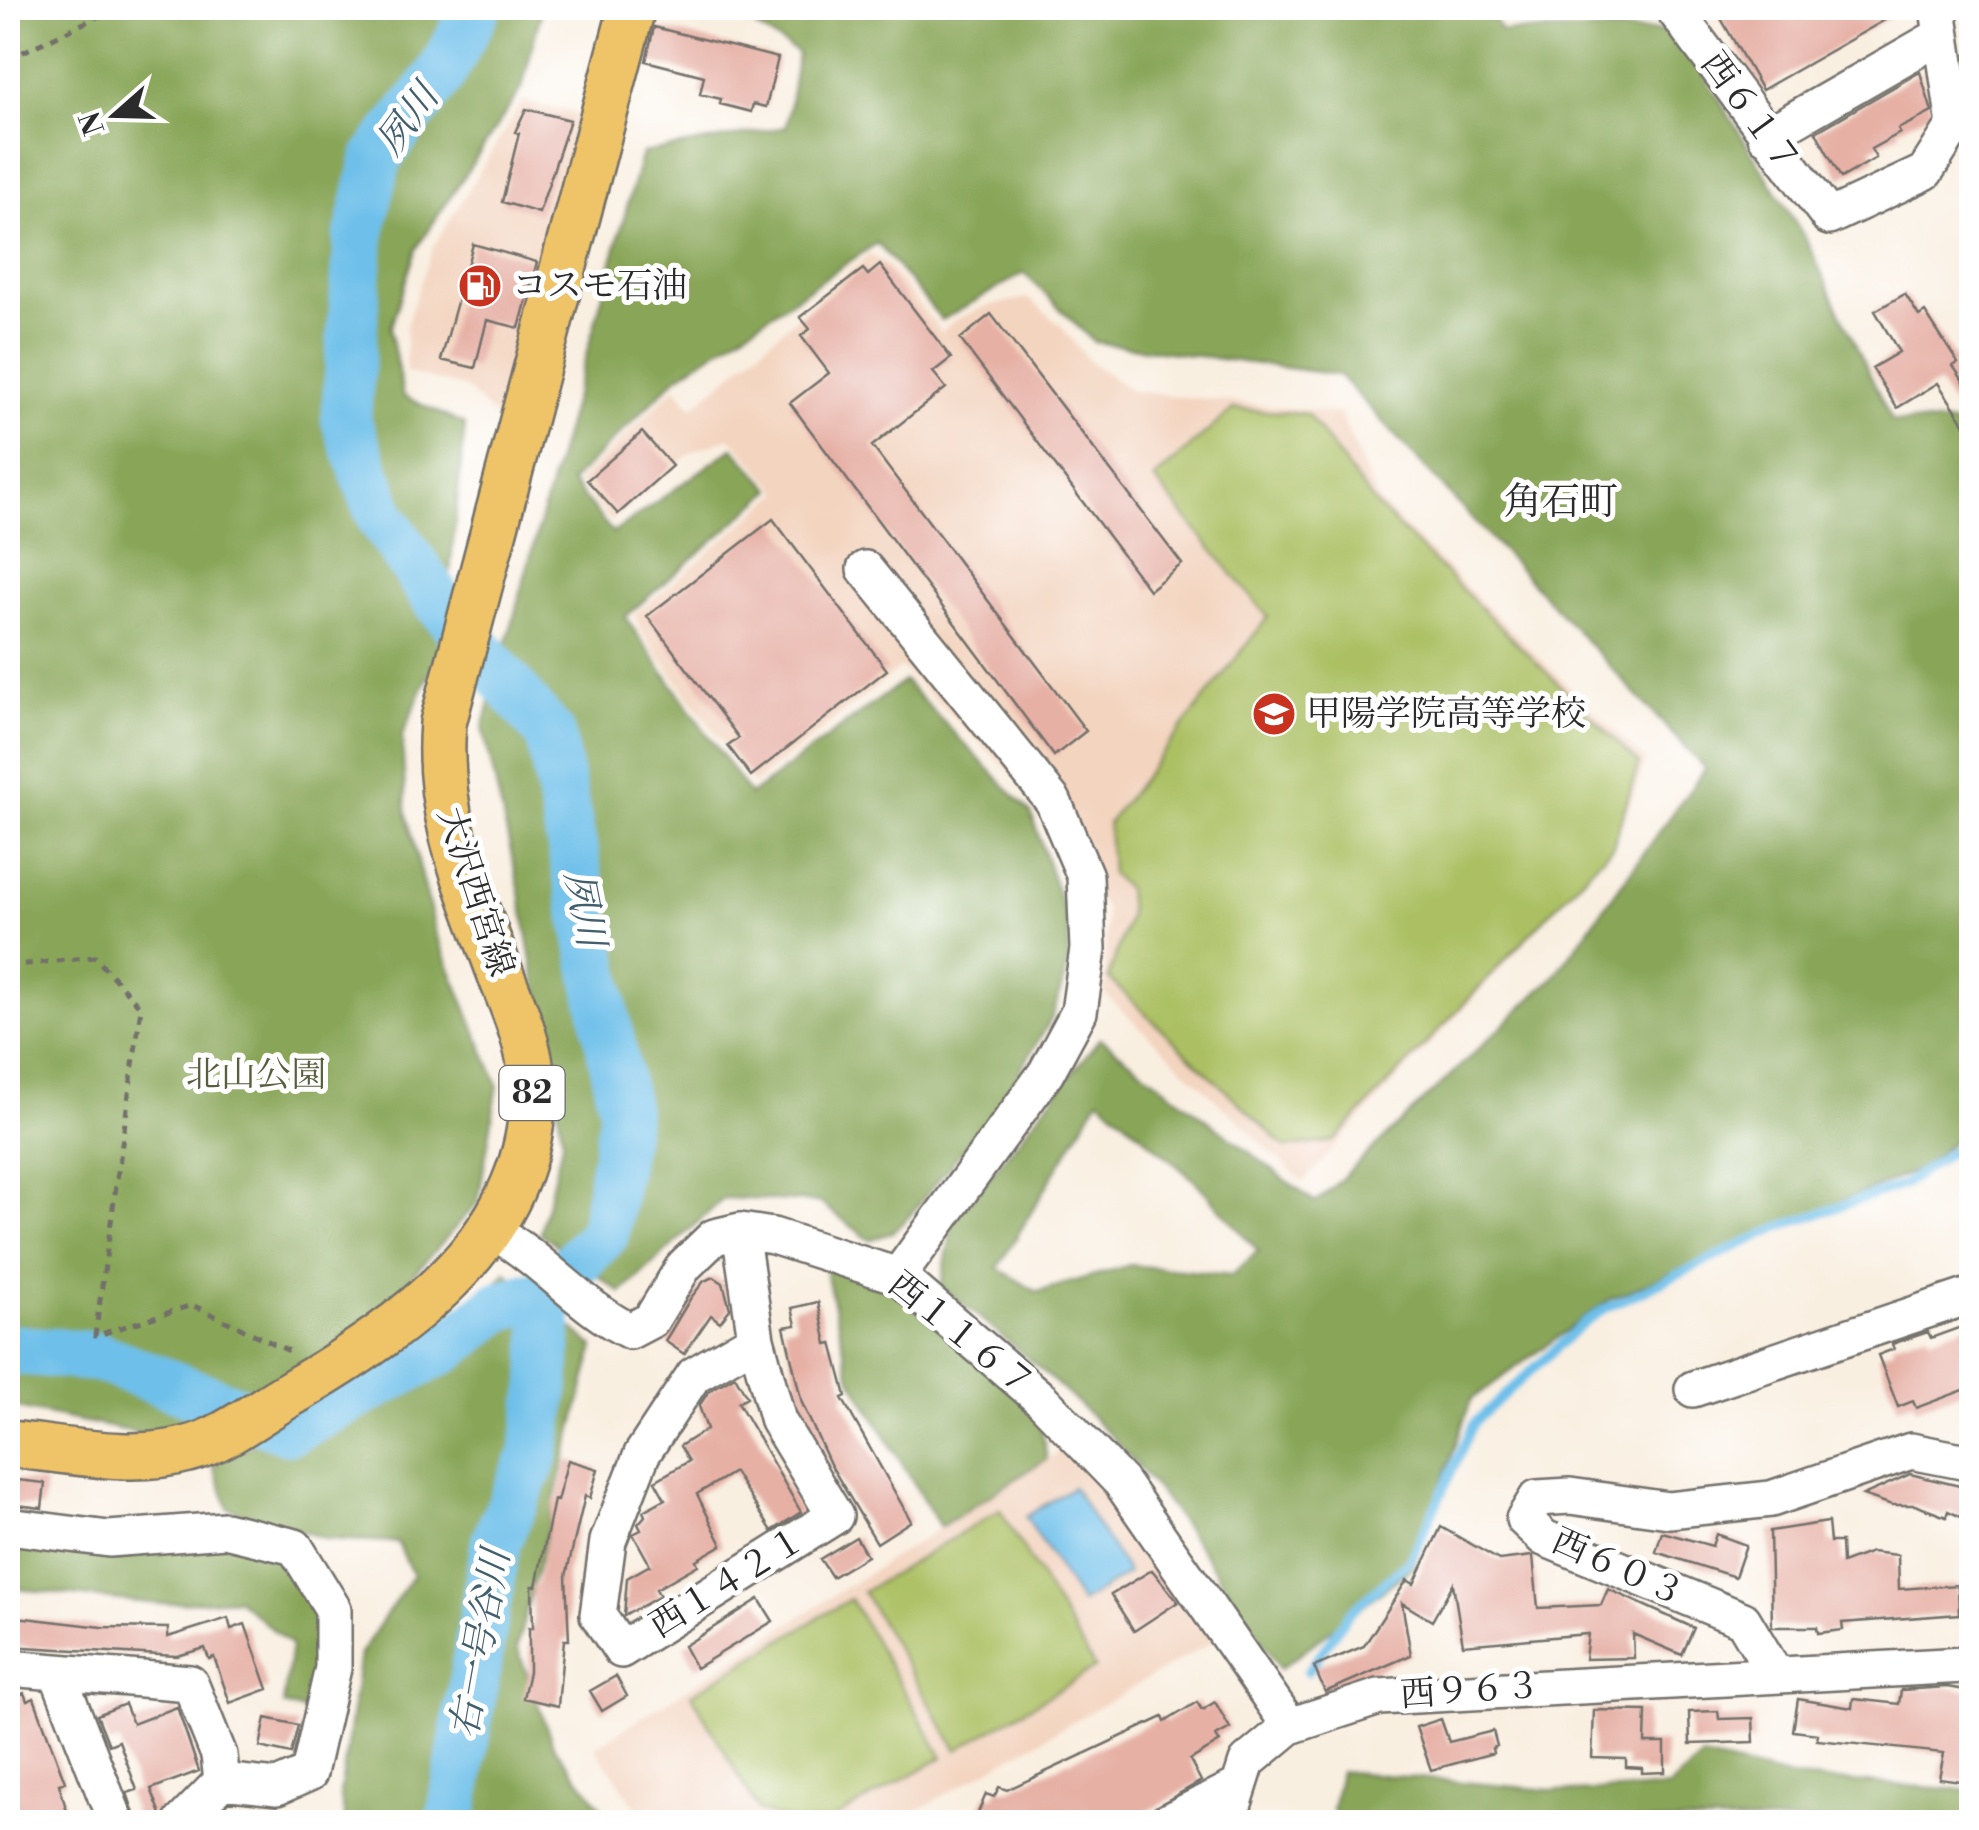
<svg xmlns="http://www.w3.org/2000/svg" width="1979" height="1830" font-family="'Libre Bodoni','Noto Serif JP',serif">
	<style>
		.built { fill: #f3d4bf }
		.green { fill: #acc063; stroke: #6c7647; stroke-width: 2.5 }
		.forest { fill: #89a659; stroke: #5a6842; stroke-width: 2.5; fill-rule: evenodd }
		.water { fill: #6ec0ea; stroke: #4c768a; stroke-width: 2.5 }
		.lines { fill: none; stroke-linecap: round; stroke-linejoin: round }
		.stream { stroke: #6ec0ea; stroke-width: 9 }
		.river { stroke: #6ec0ea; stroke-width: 50 }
		.building { fill: #e6b0a5 }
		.minor-casing { stroke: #73706b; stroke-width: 40 }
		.major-casing { stroke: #73706b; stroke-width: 50 }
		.path { stroke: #73706b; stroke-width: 5; stroke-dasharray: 8 8; stroke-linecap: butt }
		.minor { stroke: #fff; stroke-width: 35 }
		.major { stroke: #efc469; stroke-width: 45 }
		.labels { text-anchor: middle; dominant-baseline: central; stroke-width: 10; stroke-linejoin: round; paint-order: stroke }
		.shield { fill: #fff; stroke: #6b6b6b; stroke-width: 2.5 }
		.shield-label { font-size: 32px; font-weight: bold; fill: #2b2b2b }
		.street-label { font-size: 35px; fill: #2b2b2b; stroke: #fff }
		.poi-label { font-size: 35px; fill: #2b2b2b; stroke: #fff; text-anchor: start }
		.park-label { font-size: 35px; fill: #585f3f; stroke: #fff }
		.water-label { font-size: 38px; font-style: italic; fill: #425f6e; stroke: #fff }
		.neighbourhood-label { font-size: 38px; fill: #2b2b2b; stroke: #fff }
	</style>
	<rect width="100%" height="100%" fill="#fff"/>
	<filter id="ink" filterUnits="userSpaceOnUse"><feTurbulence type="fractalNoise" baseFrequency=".01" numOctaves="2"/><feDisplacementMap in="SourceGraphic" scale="20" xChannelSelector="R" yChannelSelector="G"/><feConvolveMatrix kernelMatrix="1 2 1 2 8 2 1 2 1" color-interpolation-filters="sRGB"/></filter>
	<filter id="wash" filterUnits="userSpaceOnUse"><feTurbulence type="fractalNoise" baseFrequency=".0048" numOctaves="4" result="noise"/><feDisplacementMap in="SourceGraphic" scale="40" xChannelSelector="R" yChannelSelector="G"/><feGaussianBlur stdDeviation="2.25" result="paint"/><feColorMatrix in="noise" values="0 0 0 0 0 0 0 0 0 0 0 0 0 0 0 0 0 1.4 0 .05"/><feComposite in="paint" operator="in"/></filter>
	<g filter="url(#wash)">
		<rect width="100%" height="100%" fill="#f9efe1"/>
		<!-- built -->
		<path class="built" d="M523,101L584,115L505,427L465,388L406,372V325L433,247Z
			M869,255L885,263L941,332L955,320L984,307L1028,298L1061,326L1089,361L1132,391L1340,414L1378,501L1646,761L1613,846L1303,1182L1105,994L1106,910L1012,773L901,667L753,785L644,636L635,615L780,492L730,437L692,452L611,521L578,482L676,387L693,407Z
			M1069,1446L1104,1485L1217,1639L897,1822H646L595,1747Z"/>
		<!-- green -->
		<path class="green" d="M1233,409L1307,414L1376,505L1639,763L1613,846L1334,1141L1286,1148L1108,978L1129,916L1127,889L1111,874L1108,823L1268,617L1154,479Z
			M1000,1510L1095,1668L957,1750L863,1592Z
			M850,1599L943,1757L828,1822H793L759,1811L691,1694Z"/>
		<!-- forest -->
		<path class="forest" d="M8,8H542L522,88L416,249L390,329L403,396L465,425L443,641L402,736L406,811L436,934L498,1085L478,1202L346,1351L162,1438L8,1406Z
			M752,8H1489L1501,31L1676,30L1805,238L1892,421L1971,424V1126L1920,1169L1610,1299L1471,1400L1413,1567L1280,1669C1227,1589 1175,1503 1108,1433C1057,1380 998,1333 941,1286L953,1222L1100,1038L1316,1203L1554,977L1705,769L1339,375L1094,342L1024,273L942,320L877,243L677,377L571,482L613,533L733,448L772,490L625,617L750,795L904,681L1031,813L1069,927L1068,966L1052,1018L1001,1102L908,1218L891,1233L870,1240L819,1202L724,1198L621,1293L540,1233L563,1140L520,892L483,728L642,153L786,127L798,53L756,27ZM1099,1098L1195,1181L1258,1251L1232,1275L1130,1265L1037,1292L998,1268Z
			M823,1260L890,1287L1039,1415L1047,1459L940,1527L851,1379Z
			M506,1272L594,1347L517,1647L553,1745L613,1822H346L340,1795L360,1654L413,1575L397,1542L327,1539L229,1509L213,1466L458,1328Z
			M8,1538L232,1542L289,1563L318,1601L323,1661L308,1711L283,1705L291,1645L237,1599L158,1604L8,1588Z
			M1702,1757L1793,1778L1966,1790L1971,1794V1822H1340L1332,1810L1340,1771L1573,1792L1668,1788Z"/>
		<!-- water -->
		<path class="water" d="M1073,1487L1128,1573L1081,1603L1026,1517Z"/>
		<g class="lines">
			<!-- stream -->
			<path class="stream" d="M1307,1672L1350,1612L1411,1559L1474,1423L1578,1328L1604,1309L1779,1227L1903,1185L1972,1137"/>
			<!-- river -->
			<path class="river" d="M8,1349L98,1357L289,1430L446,1348L498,1307L548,1292L604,1234L624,1113L550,734L438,601L382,518L346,420L359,236L377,157L440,76L476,8
				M451,1822L496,1541L534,1455L545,1383L548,1292"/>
		</g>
		<g id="blocks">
			<!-- building -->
			<path class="building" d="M1715,8H1791L1797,19L1816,8H1906L1762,90Z
				M654,27L778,58L766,107L753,104L751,112L720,104L721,99L700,94L704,76L646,61Z
				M1920,72L1932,112L1898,129L1900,133L1871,149L1876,158L1841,178L1816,132Z
				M526,109L570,120L539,213L502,202L519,133L515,132Z
				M473,244L537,262L519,328L487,320L475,368L441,360Z
				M880,265L951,358L933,372L946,388L872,446L1086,731L1054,756L790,403L829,373L801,336L810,329L800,317L863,269L868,275Z
				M1905,294L1919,316L1925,312L1958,363L1953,366L1972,394V435L1938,383L1897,408L1872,368L1899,352L1875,311Z
				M991,314L1182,564L1149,590L960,339Z
				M642,432L672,466L618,514L587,480Z
				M773,519L887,670L751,776L728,746L739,738L647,616Z
				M714,1277L723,1283L730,1309L720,1322L711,1315L684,1354L665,1341L690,1299L704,1281Z
				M818,1302L827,1344L832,1343L846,1396L842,1398L911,1521L877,1543L830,1464L802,1403L784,1327L796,1325L792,1308Z
				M1972,1323V1387L1916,1408L1913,1401L1898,1407L1878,1355L1894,1349L1892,1344L1928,1332L1931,1338Z
				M735,1376L747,1397L738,1402L801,1512L772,1531L734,1472L697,1494L722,1545L696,1560L698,1565L656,1589L660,1596L624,1616L627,1578L650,1565L633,1534L641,1530L638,1524L645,1516L643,1511L665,1499L655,1481L689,1461L680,1446L707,1429L699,1406L709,1391Z
				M568,1460L598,1469L590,1498L585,1496L566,1576L569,1640H564L558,1706L523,1698L529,1672V1628H533L532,1586H536L554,1500L557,1501Z
				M1910,1474L1972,1489V1522L1948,1511L1946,1517L1915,1505H1892L1863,1495Z
				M8,1479L45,1483L42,1508L8,1504Z
				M1828,1522L1830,1542H1841L1842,1563L1871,1552L1898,1555L1899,1589L1958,1585L1959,1614L1842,1623L1843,1630L1818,1633L1817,1627H1772L1770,1531Z
				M1441,1527L1499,1560L1533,1556L1538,1608L1601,1605L1608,1589L1694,1628L1682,1655L1633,1634L1634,1658L1585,1659L1588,1634L1463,1645L1453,1584L1432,1621L1402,1603L1411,1655L1325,1692L1314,1667L1364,1646L1407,1580L1414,1584Z
				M1662,1532L1712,1546L1716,1534L1746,1545L1735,1577L1656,1552Z
				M856,1537L867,1556L832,1577L820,1559Z
				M1152,1570L1178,1602L1134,1631L1111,1595Z
				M759,1599L773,1621L696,1668L684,1646Z
				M8,1616L102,1627L168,1628V1637L228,1618L231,1629L245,1624L268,1689L230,1703L214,1657L209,1659L205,1648L177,1656L8,1646Z
				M616,1676L627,1696L602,1711L590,1691Z
				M1947,1687L1972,1691L1967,1782L1939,1778L1944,1753L1817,1740L1818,1734L1793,1731L1798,1699L1852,1708L1853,1699L1899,1704L1901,1690Z
				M24,1693L27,1701L34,1698L65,1782L59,1784L70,1822H8V1699Z
				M1197,1702L1202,1710L1215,1702L1230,1728L1216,1736L1220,1742L1190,1760L1201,1781L1147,1812L1127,1822H974L986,1794L994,1797L999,1787L1007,1790L1163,1717L1165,1722Z
				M125,1704L133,1724L177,1707L199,1771L151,1789L161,1814L155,1817L157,1822H137L127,1793L137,1790L119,1741L109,1745L97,1715Z
				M1594,1710L1646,1711L1645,1743H1665V1772L1642,1773V1768L1626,1767V1759L1592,1758Z
				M1718,1711L1719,1719L1753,1718L1754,1742L1690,1744L1689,1712Z
				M266,1718L298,1725L291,1754L260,1747Z
				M1441,1719L1449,1742L1493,1731L1497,1746L1492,1748L1493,1753L1431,1770L1416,1727Z"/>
		</g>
	</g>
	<g filter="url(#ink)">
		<use href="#blocks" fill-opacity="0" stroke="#73706b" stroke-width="2.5"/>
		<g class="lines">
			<defs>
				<path id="minor" d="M1673,8L1829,217L1925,172L1955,125L1938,8
					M1766,136L1942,35
					M865,569L1053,801L1085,876L1088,949L1079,1012L1046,1073L898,1276
					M492,1231C543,1258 579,1306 630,1331L651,1320L684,1266L714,1237L740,1231L773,1236L898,1276L1043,1401L1121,1482L1290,1726
					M740,1231L756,1339L694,1375L642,1454L608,1541L598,1615L621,1650L835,1516L778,1421L756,1339
					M1693,1389L1972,1295
					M8,1526L109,1539L225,1530L295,1547L333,1609V1668L309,1773L277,1787L222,1781
					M8,1668L190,1683L219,1755L222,1781L182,1822
					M1774,1672L1743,1620L1544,1538L1524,1519L1537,1498L1570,1496L1669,1510L1771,1499L1911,1451L1972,1463
					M58,1674L116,1822
					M1167,1822L1237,1787
					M1228,1822L1247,1762L1290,1726L1379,1697L1964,1665L1972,1670"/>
				<path id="major" d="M8,1444C65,1449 132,1465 188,1449C223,1440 257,1413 288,1395C407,1326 541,1233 532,1079C529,1043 515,1011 502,978C470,890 435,818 443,723L632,8"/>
			</defs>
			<!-- minor casing -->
			<use href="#minor" class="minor-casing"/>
			<!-- major casing -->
			<use href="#major" class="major-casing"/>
			<!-- path -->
			<path class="path" d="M8,59L116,8
				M8,966L95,957L141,1008L95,1336L192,1305L289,1351"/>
			<!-- minor -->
			<use href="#minor" class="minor"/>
			<!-- major -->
			<use href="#major" class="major"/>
		</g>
	</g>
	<!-- icons -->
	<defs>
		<symbol id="fuel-disc" viewBox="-11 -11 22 22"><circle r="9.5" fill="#c8321e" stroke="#fff"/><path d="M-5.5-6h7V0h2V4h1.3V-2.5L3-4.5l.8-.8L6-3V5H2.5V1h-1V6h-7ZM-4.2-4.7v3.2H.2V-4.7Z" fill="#fff"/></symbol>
		<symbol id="school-disc" viewBox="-11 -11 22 22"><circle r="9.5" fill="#c8321e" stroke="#fff"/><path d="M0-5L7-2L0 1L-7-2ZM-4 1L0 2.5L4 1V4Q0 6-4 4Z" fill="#fff"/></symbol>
	</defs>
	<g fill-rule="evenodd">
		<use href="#fuel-disc" x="455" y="261" width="50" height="50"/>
		<use href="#school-disc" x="1249" y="689" width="50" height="50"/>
	</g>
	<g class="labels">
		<!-- shield labels -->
		<rect class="shield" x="499.5" y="1066" width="65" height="54" rx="8"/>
		<g class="shield-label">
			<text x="532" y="1093">82</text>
		</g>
		<!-- street labels -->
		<g class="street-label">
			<text transform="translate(1750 113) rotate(54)">西６１７</text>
			<text transform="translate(475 892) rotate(72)">大沢西宮線</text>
			<text transform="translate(961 1335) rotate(39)">西１１６７</text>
			<text transform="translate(1618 1568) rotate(24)">西６０３</text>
			<text transform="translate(728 1583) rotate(-32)">西１４２１</text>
			<text transform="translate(1470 1691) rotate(-4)">西９６３</text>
		</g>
		<!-- poi labels -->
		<g class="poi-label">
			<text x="512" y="286">コスモ石油</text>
			<text x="1306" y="714">甲陽学院高等学校</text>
		</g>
		<!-- park labels -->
		<g class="park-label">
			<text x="256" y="1075">北山公園</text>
		</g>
		<!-- water labels -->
		<g class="water-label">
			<text transform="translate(408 120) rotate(-54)">夙川</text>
			<text transform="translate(584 909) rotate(79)">夙川</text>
			<text transform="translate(481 1644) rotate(-80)">右一号谷川</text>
		</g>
		<!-- neighbourhood labels -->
		<g class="neighbourhood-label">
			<text x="1561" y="502">角石町</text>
		</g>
	</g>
	<!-- margin -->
	<rect width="1979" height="1830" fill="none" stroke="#fff" stroke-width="40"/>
	<!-- north arrow -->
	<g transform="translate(115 115) rotate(250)" stroke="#ffffff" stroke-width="8" paint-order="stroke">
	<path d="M0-8L18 38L0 25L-18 38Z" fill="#2b2b2b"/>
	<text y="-15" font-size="28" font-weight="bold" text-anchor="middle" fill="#2b2b2b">N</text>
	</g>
</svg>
